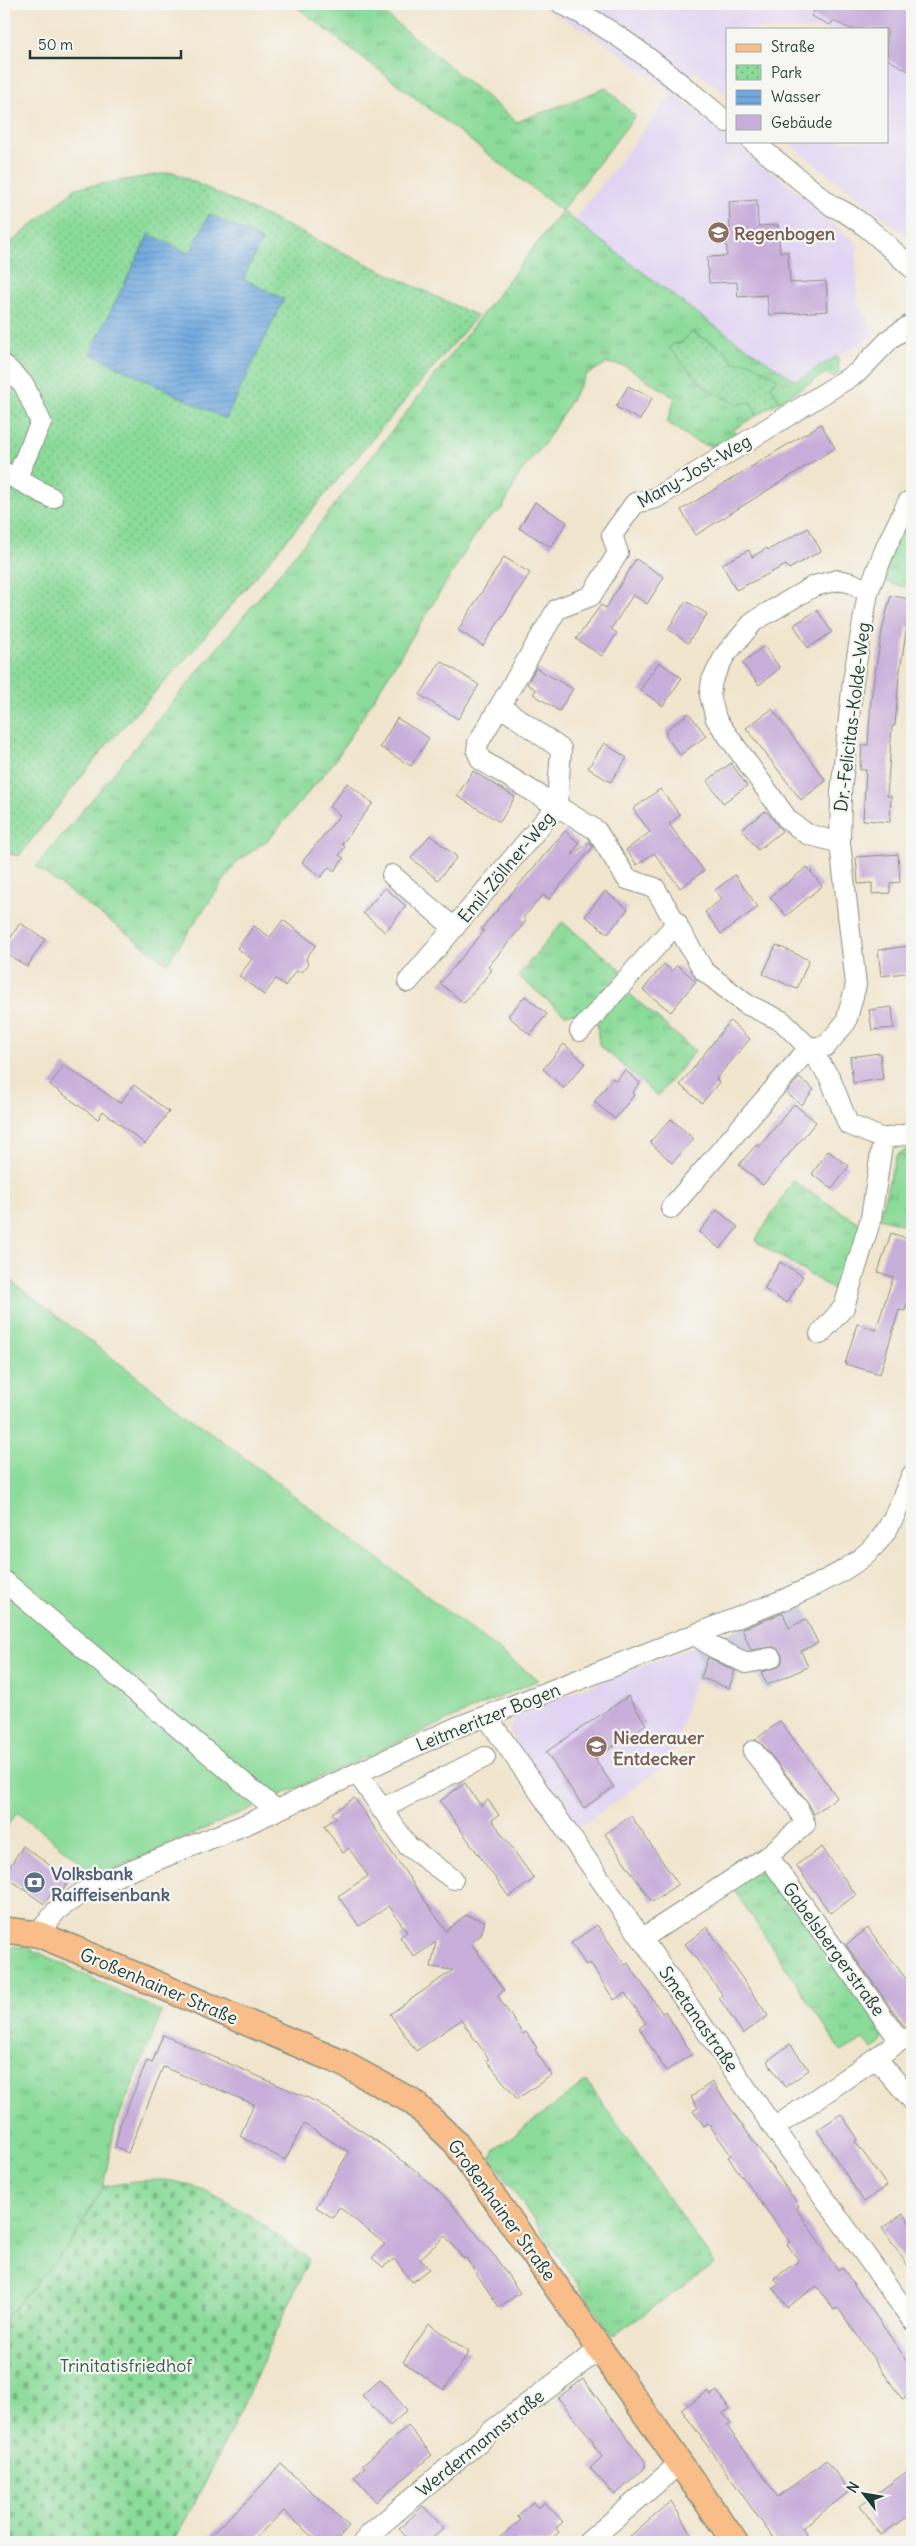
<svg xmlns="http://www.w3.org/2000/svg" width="916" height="2546" font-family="Delius,sans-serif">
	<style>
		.built { fill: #e1d4f3 }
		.industrial { fill: #c5c0da }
		.grass { fill: url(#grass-tufts); stroke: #558c67 }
		.cemetery { fill: url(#cemetery-stones); stroke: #558c67 }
		.park { fill: url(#park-dots); stroke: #558c67 }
		.garden { fill: #8bdb9a; stroke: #558c67 }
		.water { fill: url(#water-rules); stroke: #48738a }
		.building { fill: #c8aeda }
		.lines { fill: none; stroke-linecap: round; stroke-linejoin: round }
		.minor-casing { stroke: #889180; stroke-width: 22 }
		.major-casing { stroke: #889180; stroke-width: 28 }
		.minor { stroke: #fff; stroke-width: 20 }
		.major { stroke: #f8bd88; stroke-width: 25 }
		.labels { text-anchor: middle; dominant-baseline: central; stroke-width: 4.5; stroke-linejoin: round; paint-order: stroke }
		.education-label { font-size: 18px; font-weight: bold; fill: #785e54; stroke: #f6f6f2; text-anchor: start }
		.street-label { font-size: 18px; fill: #1f3d34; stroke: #f6f6f2 }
		.service-label { font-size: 18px; font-weight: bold; fill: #4e5e75; stroke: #f6f6f2; text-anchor: start }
		.park-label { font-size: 18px; fill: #355d48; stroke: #f6f6f2 }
	</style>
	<defs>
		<pattern id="grass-tufts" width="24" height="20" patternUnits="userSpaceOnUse" patternTransform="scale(1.25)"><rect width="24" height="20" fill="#8bdb9a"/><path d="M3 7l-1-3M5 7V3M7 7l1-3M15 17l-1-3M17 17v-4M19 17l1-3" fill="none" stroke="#71b37e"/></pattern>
		<pattern id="cemetery-stones" width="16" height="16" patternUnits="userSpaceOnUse" patternTransform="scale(1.25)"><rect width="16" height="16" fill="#8bdb9a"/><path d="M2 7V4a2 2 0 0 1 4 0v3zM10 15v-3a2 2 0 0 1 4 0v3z" fill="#71b37e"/></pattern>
		<pattern id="park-dots" width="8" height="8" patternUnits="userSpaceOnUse" patternTransform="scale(1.25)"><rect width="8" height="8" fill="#8bdb9a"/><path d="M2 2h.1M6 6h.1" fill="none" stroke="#71b37e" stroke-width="1.8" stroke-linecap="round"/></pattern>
		<pattern id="water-rules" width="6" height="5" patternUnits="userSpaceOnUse" patternTransform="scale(1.25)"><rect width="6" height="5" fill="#72a9e0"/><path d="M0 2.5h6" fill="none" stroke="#5d8bb6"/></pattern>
	</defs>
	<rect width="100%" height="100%" fill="#f6f6f2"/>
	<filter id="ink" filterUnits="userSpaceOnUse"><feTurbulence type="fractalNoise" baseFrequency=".02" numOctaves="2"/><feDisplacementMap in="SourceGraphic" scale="10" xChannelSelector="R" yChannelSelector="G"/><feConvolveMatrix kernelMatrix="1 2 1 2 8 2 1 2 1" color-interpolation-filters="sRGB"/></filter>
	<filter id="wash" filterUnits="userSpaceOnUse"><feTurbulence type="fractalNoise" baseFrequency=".0096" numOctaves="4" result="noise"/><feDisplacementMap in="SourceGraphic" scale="20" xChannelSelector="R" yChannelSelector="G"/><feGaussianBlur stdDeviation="1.12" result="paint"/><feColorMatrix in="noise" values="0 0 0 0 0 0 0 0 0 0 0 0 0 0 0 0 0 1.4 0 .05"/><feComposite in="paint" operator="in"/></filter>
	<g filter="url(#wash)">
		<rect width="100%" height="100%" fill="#f1e5cd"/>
		<!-- built -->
		<path class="built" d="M537,4H912V240L786,141H887V29H727V95L696,71L675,94L597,37Z
			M673,93L727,136V141H734L824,213L830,222L858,244L856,257L858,304L875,334L796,381L703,318L574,220Z
			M693,1647L701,1659L670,1762L577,1829L509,1732L516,1714Z"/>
		<!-- industrial -->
		<path class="industrial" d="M802,1603L822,1644L805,1653L811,1668L765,1691L758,1676L739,1670L731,1692L695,1680L701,1659L693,1647Z"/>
		<!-- grass -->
		<path class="grass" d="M293,4H373L517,122L606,88L635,116L562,211L703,318L796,381L838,356L839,373L834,378L826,373L780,401L771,386L778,379L750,362L734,363L724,350L692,332L680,344L675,343L669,348L750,402L757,415L733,430L739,439C704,455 696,441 667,422L675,398L626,366L607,363L586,375L545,443L520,473L502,509L483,523L335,761L269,839L237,862L167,963L36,867L315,530L562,211Z
			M912,512V589L883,581L894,544Z
			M562,922L622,970L586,1013L564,1014L518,976Z
			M625,990L695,1051L658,1096L599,1045L597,1023Z
			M912,1146V1227L879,1218L896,1156Z
			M793,1181L862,1225L845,1277L836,1291L755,1241Z
			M754,1872H765L775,1881L883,2031L882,2040L873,2050L863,2039L842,2052L732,1887Z
			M4,1946L27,1947L162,2012L115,2127L103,2187L73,2240L4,2320Z
			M587,2081L715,2264L613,2336L491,2158L495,2149Z"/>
		<!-- cemetery -->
		<path class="cemetery" d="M134,2181C146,2181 160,2179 172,2181C224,2190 268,2229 309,2259C266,2354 225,2452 173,2542H4V2321L73,2240L103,2187Z"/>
		<!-- park -->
		<path class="park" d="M173,172L477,316L189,655L104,748L19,856L4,853V249L76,188Z
			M692,332L725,350L734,363L750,362L778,379L771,386L780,401L757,415L750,402L738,405L706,388L669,348L675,343L680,344Z"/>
		<!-- garden -->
		<path class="garden" d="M4,1276L538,1680L99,1876L17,1812L4,1831Z"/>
		<!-- water -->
		<path class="water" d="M209,214L262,240L243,279L284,299L226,419L90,353L149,234L190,254Z"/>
		<g id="blocks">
			<!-- building -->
			<path class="building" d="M819,4H904L912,9V73L887,59V29H850L833,21L830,25L811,16Z
				M757,200L758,226L778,225L780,252H788L790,283L826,281L828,311L769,315L767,295L738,297L737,282L709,283L707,257L727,256L725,228H730L729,202Z
				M628,386L652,398L640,420L616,407Z
				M821,424L835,448L696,535L681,510Z
				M535,502L567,522L551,547L519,528Z
				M808,528L821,551L789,569L786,565L736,590L722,564L749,550L752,557L767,548L768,550Z
				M504,557L530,573L483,646L458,630Z
				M636,559L664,577L647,604L633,595L611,629L617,633L602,656L576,639L601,605L606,608Z
				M891,595L912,600V627L907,626L899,677L895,726H892L887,796H891L890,822L863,820L866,770H860L862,745H868L871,698L882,631Z
				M686,601L707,614L688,643L668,629Z
				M817,610L832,632L808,648L794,625Z
				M764,646L780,668L759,685L742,663Z
				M441,661L479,685L458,719L420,695Z
				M659,662L682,678L663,706L640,690Z
				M536,668L573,689L559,711L533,694L536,690L527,684Z
				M772,709L826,781L801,800L746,728Z
				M689,713L706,736L680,755L666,736V730Z
				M397,718L429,738L411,766L380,747Z
				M604,743L627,758L610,782L588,768Z
				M731,763L747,786L723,803L707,781Z
				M473,771L515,797L500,822L457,796Z
				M347,783L373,803L342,844L345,847L339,855L344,858L334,871L329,867L321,877L302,862L340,815L329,807Z
				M660,789L680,815L669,824L704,871L680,888L654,853L637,865L626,850L650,832L633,809Z
				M766,811L782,831L758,850L742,829Z
				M565,831L579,843L572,855L589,842L593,847L549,899L543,895L523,918L526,921L488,967L492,970L464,1003L440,983L484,931L481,929Z
				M430,835L457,857L438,880L411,858Z
				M898,854L900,882L890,883V893L872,894V883L858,884L856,857Z
				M807,867L822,886L786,916L770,897Z
				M735,875L758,907L721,934L705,912L722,899L715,890Z
				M385,888L406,906L385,932L363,913Z
				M605,891L628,909L608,934L585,916Z
				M283,920L316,945L306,958L308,965L303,971L295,972L285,986L276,979L264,995L239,976L252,959L237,948L254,926L270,937Z
				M20,923L45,939L27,967L4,952V948Z
				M776,945L809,960L797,989L763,974Z
				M908,946L912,972L881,976L878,950Z
				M664,964L672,971L677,965L696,981L671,1012L643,990Z
				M525,996L547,1014L530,1035L508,1016Z
				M892,1007L894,1028L872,1030L869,1010Z
				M730,1021L750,1039L716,1079L719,1082L702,1103L680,1085Z
				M564,1044L585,1063L564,1088L543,1069Z
				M880,1053L883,1079L853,1083L850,1057Z
				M64,1065L120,1103L134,1085L169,1112L145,1144L103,1111L98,1119L50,1085Z
				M625,1070L640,1083L632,1093L634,1095L615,1119L594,1102L613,1078L616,1081Z
				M799,1078L814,1089L802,1105L786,1093Z
				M794,1104L816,1122L763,1185L739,1165L756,1145L759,1147Z
				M671,1119L694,1139L672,1163L650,1142Z
				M828,1151L849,1166L832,1189L812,1174Z
				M717,1210L738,1227L720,1249L699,1232Z
				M891,1233L912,1240V1266L908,1281L912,1283V1289L905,1311L899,1310L880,1374L845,1364L857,1324L876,1330L893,1277L878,1272Z
				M780,1262L803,1276L787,1303L764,1289Z
				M783,1613L789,1628L806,1619L818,1643L801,1651L808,1667L767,1685L761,1672L778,1667L782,1662V1655L774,1647L751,1650L742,1629Z
				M708,1657L735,1671L729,1688L701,1678Z
				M628,1696L646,1724L595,1759L614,1787L584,1808L546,1752Z
				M780,1721L837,1797L814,1814L807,1801L762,1744L755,1740Z
				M465,1783L481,1806L488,1800L499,1815L492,1820L534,1879L509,1897L440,1801Z
				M354,1798L446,1931L466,1915L485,1921L481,1935L471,1943L504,1990L497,1995L523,2034L526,2032L537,2048L535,2050L552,2075L517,2099L486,2060L489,2059L461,2020L416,2051L390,2014L453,1970L431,1967L436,1942L414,1957L400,1937L407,1932L389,1906L359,1926L338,1896L368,1876L349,1848L343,1853L324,1826L336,1818L332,1813Z
				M631,1816L678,1884L652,1902L605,1834Z
				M23,1846L70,1880L60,1894L54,1890L44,1904L4,1875Z
				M822,1847L856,1895L830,1913L796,1865Z
				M597,1925L625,1965L628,1963L662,2013L665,2011L692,2054L666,2071L639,2028L646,2023L625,1993L614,2000L590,1963L586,1965L571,1943Z
				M707,1927L768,2016L743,2034L719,1998L723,1995L685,1944Z
				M868,1928L912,1987V2025L905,2027L846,1945Z
				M163,2035L315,2101L374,2139L415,2170L450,2202L496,2258L520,2293L499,2307L466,2258L464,2259L445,2236L420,2259L429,2269L412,2282L394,2259L383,2267L372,2258L385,2244L339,2207L333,2218L316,2207L349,2152L304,2124L285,2160L240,2136L254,2104L163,2067L128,2153L115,2147L120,2125L147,2061L152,2063Z
				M790,2044L809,2070L785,2087L767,2061Z
				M712,2082L799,2206L796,2208L838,2270L842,2267L912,2368V2393L902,2399L838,2308L834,2310L817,2286L787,2307L773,2288L779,2284L774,2278L799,2261L787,2244L790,2242L728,2157L731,2155L708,2123L704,2126L693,2111L698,2108L691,2097Z
				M841,2114L858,2139L855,2141L887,2186L864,2202L817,2130Z
				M903,2214L912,2227V2272L882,2228Z
				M429,2324L469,2352L444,2390L403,2362Z
				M380,2379L407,2410L390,2426L362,2395Z
				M583,2379L645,2461V2468L615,2495L590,2468L602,2457L592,2443L594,2442L558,2398Z
				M708,2391L711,2395L717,2391L730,2409L723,2413L731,2424L727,2426L778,2497L826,2460L850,2491L802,2528L812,2542H776L681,2409Z
				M408,2426L432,2455L376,2502L354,2477L365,2468L363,2465Z
				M281,2464L349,2526L335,2542H318L284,2511L251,2542H203L251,2497Z
				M912,2468V2513L881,2535L860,2505Z
				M671,2501L696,2542H623Z
				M533,2502L538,2508L545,2502L563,2522L556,2528L559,2532L548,2542H494L521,2520L517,2516Z
				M423,2506L444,2528L429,2542H411L399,2529Z"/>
		</g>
	</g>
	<g filter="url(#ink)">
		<use href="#blocks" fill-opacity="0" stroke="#889180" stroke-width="1"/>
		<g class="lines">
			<defs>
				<path id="minor" d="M562,4C624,33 674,79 727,122
					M752,141L832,206C863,219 887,246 912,268
					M4,365L24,385L41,422L16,479
					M5,473L52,498
					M500,706L561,749L557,806L596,830L627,879L655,888L704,971L746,1004L782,1021L809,1048L830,1078L848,1124L883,1139L912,1133
					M840,843L807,834L788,820L716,719L710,695L712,680L725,655L754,621L814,586L838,580L852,583L868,592
					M392,875L454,928
					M408,982L557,806L481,760L477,751L478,743L557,609L591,596L618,553L612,535L635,503L656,498L858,372L891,338L912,324
					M580,1031L677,923
					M671,1208L809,1048L826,1046L846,1022L856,985L840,843L841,792L853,681L868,592L887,545L908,502
					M820,1334L844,1307L871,1218L883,1139
					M4,1581L276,1810
					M695,1635L715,1648L746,1663L771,1658
					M487,1717L774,2128L912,2320
					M753,1751L798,1808L805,1824L768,1856L900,2041
					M357,1773L408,1846L453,1879
					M381,1809L485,1757
					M38,1934L57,1910L82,1893L114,1877L249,1823L455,1728L783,1600C815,1585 852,1571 876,1544C893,1526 902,1497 912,1475
					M643,1938L768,1856
					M876,2058L912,2100
					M774,2128L900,2041L912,2037
					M363,2542L371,2533L494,2429L600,2349
					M588,2542L680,2463"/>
				<path id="major" d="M4,1930L38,1934L79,1951L342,2063L413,2102L455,2142L735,2542"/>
			</defs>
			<!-- minor casing -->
			<use href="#minor" class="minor-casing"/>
			<!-- major casing -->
			<use href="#major" class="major-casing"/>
			<!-- minor -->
			<use href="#minor" class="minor"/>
			<!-- major -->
			<use href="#major" class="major"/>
		</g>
	</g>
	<!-- icons -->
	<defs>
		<symbol id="school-disc" viewBox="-11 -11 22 22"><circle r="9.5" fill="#8d6e63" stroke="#f6f6f2"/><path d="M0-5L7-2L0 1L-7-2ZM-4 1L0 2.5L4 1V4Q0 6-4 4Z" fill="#fff"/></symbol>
		<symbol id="bank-disc" viewBox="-11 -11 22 22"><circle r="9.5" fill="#5c6f8a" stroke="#f6f6f2"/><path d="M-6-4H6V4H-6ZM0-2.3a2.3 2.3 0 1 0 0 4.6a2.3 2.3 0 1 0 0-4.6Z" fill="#fff"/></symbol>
	</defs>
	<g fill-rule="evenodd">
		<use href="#school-disc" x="706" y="220" width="25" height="25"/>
		<use href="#school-disc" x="584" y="1734" width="25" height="25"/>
		<use href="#bank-disc" x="22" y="1870" width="25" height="25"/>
	</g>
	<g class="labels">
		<!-- education labels -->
		<g class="education-label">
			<text x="734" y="233">Regenbogen</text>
			<text x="613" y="1737">Niederauer<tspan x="613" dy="21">Entdecker</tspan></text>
		</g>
		<!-- street labels -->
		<g class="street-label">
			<text transform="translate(694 471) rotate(-30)">Many-Jost-Weg</text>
			<text transform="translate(852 717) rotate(-83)">Dr.-Felicitas-Kolde-Weg</text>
			<text transform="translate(506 867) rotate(-50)">Emil-Zöllner-Weg</text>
			<text transform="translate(488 1717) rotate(-22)">Leitmeritzer Bogen</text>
			<text transform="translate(834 1949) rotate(54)">Gabelsbergerstraße</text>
			<text transform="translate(159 1986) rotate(23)">Großenhainer Straße</text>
			<text transform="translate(699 2019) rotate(55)">Smetanastraße</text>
			<text transform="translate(502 2210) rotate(54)">Großenhainer Straße</text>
			<text transform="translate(480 2443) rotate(-39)">Werdermannstraße</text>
		</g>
		<!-- service labels -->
		<g class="service-label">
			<text x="51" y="1873">Volksbank<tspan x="51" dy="21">Raiffeisenbank</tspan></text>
		</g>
		<!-- park labels -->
		<g class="park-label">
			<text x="126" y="2365">Trinitatisfriedhof</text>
		</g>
	</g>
	<!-- margin -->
	<rect width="916" height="2546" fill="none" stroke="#f6f6f2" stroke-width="20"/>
	<!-- legend -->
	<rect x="726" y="28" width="162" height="115" fill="#f6f6f2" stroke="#a0aca6"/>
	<rect x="736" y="44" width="25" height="8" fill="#f8bd88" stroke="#a0aca6"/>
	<text x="771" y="52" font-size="15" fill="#1f3d34">Straße</text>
	<rect x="736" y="65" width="25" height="15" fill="url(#park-dots)" stroke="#a0aca6"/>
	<text x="771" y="78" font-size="15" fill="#1f3d34">Park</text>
	<rect x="736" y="90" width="25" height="15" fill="url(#water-rules)" stroke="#a0aca6"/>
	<text x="771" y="102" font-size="15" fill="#1f3d34">Wasser</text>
	<rect x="736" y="115" width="25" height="15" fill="#c8aeda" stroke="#a0aca6"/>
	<text x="771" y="128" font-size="15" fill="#1f3d34">Gebäude</text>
	<!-- north arrow -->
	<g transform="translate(864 2494) rotate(301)" stroke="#f6f6f2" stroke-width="4" paint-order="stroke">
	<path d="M0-4L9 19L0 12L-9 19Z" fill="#1f3d34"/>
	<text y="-8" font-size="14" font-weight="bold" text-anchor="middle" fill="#1f3d34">N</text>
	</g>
	<!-- scale -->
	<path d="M30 50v8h151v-8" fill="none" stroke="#1f3d34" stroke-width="2.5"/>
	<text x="38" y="50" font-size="15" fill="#1f3d34" stroke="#f6f6f2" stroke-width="4" paint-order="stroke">50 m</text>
</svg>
